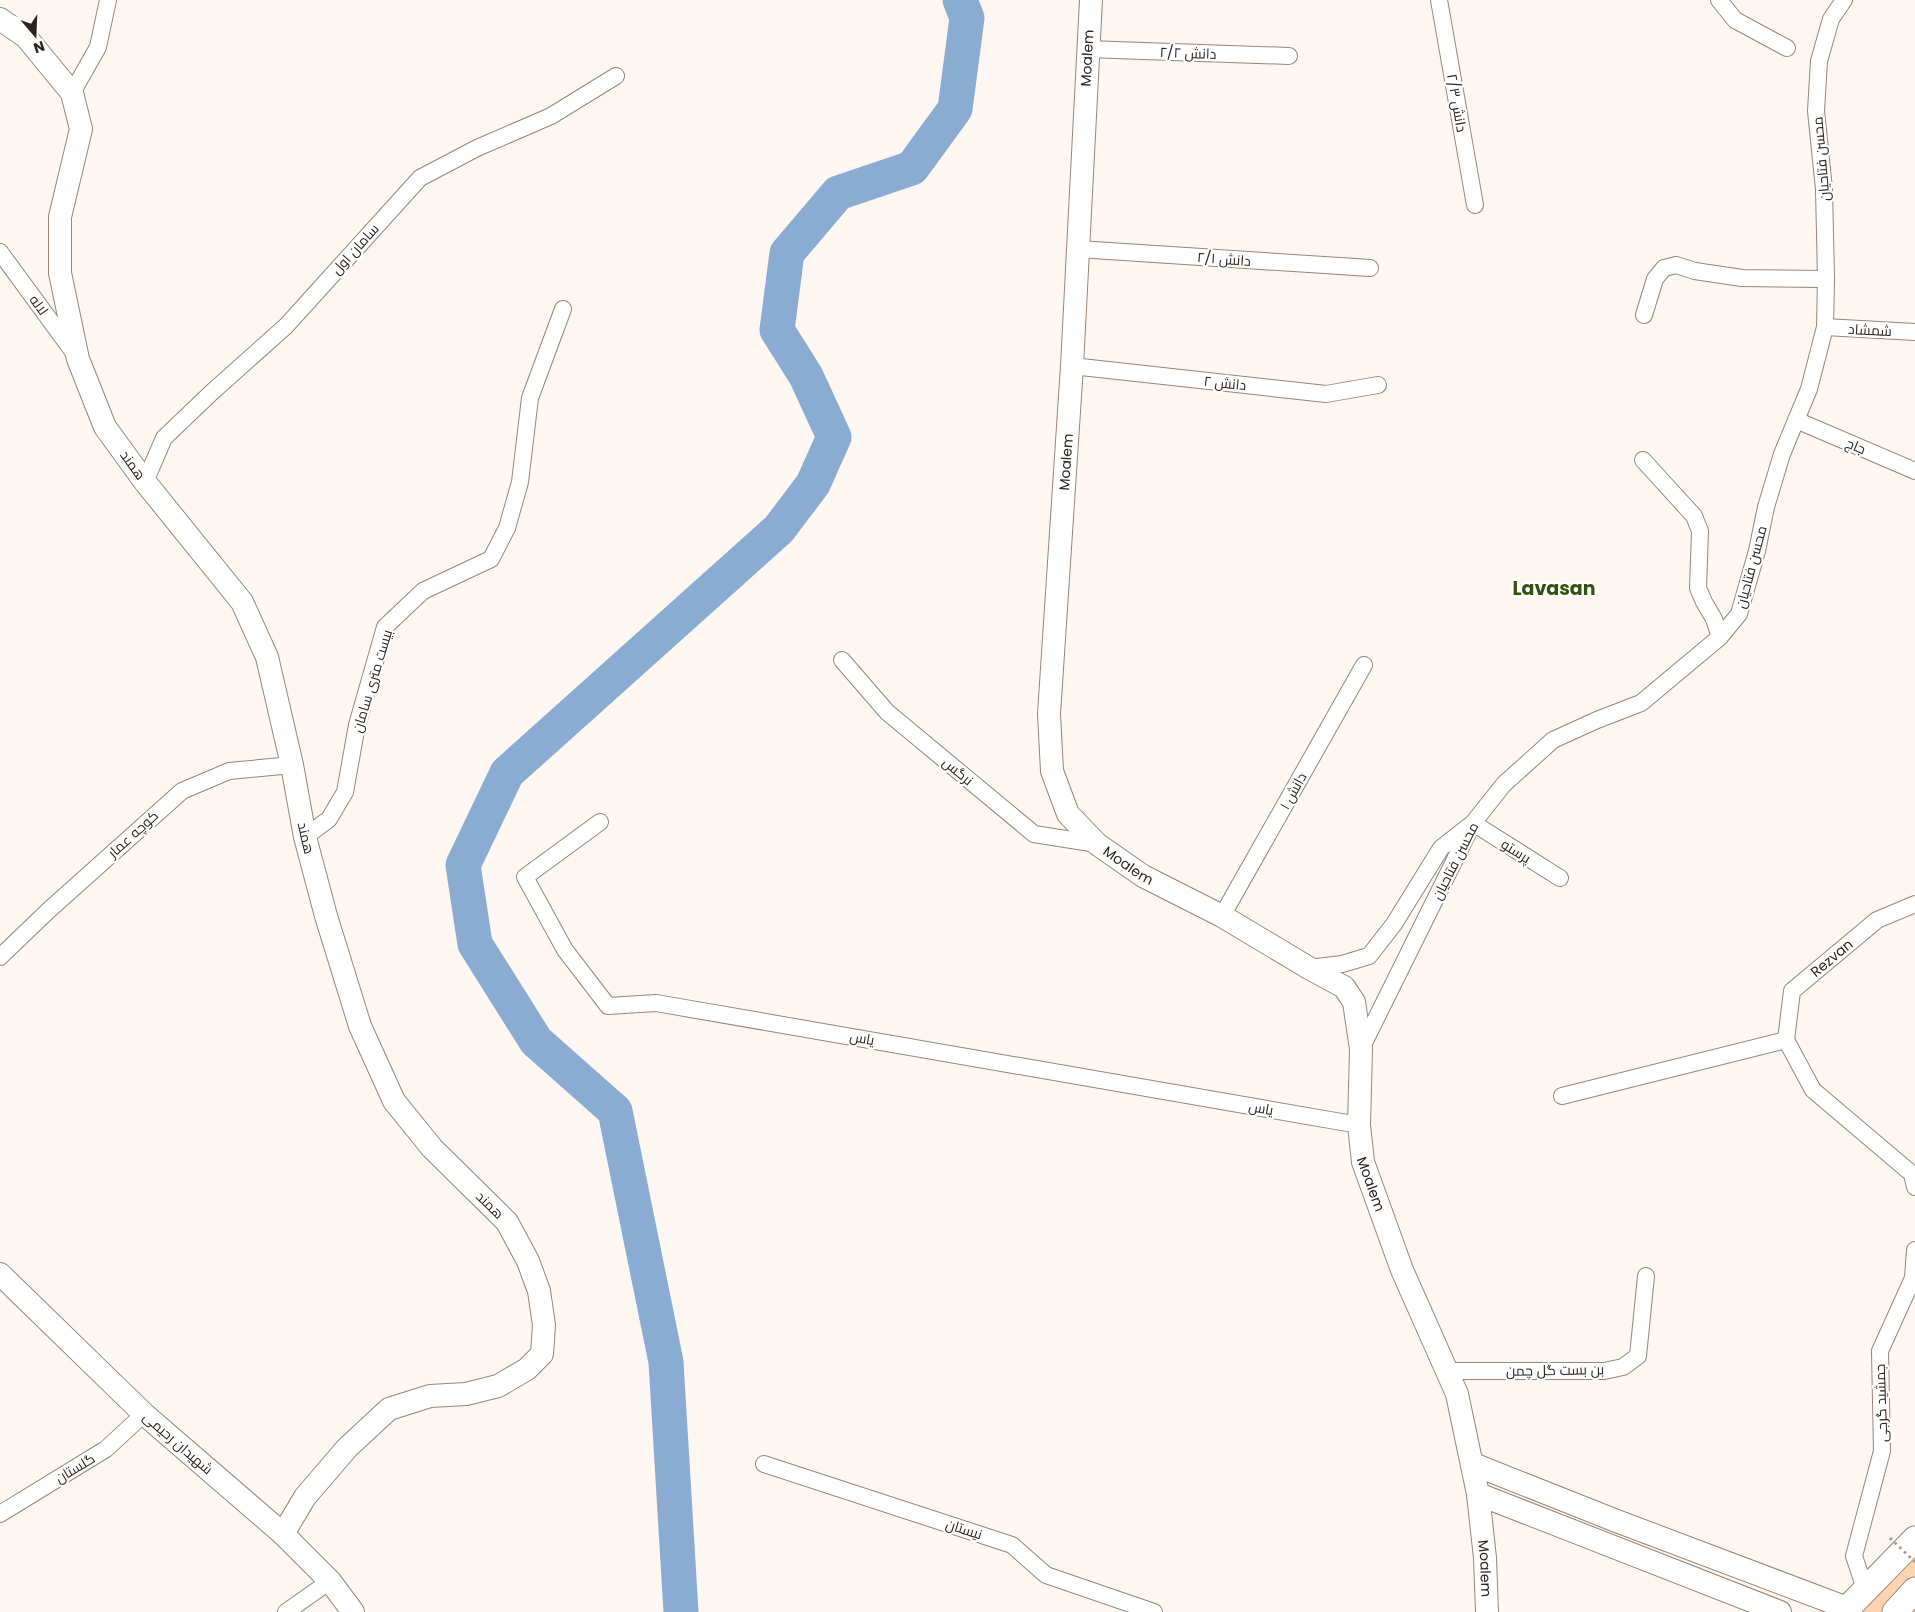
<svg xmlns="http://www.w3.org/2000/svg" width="1915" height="1612" font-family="Poppins,Cairo,sans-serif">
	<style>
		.green { fill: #ffd3b0 }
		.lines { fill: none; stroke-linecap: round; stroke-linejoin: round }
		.river { stroke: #8aacd3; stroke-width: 35 }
		.street-casing { stroke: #978577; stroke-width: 18 }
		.secondary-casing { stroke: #978577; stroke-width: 24 }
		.primary-casing { stroke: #978577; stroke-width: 27 }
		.street { stroke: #fff; stroke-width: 16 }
		.secondary { stroke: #fff; stroke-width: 22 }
		.primary { stroke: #fff; stroke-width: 25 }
		.path-bridge { stroke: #a09892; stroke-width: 3; stroke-dasharray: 2.5 4; stroke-linecap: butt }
		.labels { text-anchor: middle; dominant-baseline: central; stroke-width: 4.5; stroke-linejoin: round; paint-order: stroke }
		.street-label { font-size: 14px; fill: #2a231e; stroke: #fff }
		.district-label { font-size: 19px; font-weight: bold; fill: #33520e; stroke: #fff }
	</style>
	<rect width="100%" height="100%" fill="#fef6f0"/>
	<!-- green -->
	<path class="green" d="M1915,1538V1612H1818Z"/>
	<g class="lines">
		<!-- river -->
		<path class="river" d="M681,1612L666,1362L615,1111L536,1041L475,944L463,865L507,773L779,529L813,484L834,437L806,376L777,330L787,253L838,193L912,168L955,109L967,18L960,0"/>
		<defs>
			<g id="street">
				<path d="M1439,0L1475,205"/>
				<path d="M1719,0L1735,20L1787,48"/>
				<path d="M1087,49L1289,56"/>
				<path d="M72,93L98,47L108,0"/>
				<path d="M1078,249L1370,268"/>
				<path d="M0,252L74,353"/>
				<path d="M1644,315L1655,279L1664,268L1676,265L1695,271L1742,278L1826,279"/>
				<path d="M1825,327L1915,332"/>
				<path d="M1072,366L1326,394L1378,385"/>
				<path d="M1796,420L1915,471"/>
				<path d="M1643,460L1694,516L1700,531L1698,588L1704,602L1714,619L1720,637"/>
				<path d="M145,482L164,438L211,393L286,326L420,178L477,148L551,116L616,76"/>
				<path d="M842,660L887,712L1034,834L1097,844"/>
				<path d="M600,822L525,877L565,950L608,1006L656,1003L1359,1125"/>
				<path d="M1473,823L1560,878"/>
				<path d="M305,837L329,819L345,792L357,725L385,627L423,591L491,559L507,528L520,482L530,398L563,309"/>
				<path d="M1222,916L1364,665"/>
				<path d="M0,957L49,910L182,791L229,771L292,765"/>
				<path d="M1309,968L1342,964L1369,956L1394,924L1441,848L1469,826"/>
				<path id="s1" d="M1786,1040L1792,991L1877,920L1915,904"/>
				<path d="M1786,1040L1813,1090L1912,1174L1915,1187"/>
				<path d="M1361,1049L1473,823L1504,784L1553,740L1597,720L1641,703L1720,637L1739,614L1757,551L1766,507L1782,454L1809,389L1825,327L1826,279L1824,189L1816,111L1819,61L1831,19L1844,0"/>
				<path d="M1562,1096L1786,1040"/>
				<path d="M1447,1371H1604L1623,1367L1638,1356L1646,1276"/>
				<path d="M764,1464L1012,1545L1046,1575L1154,1612"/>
				<path d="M0,1514L106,1449L144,1414"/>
				<path d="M1865,1589L1854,1556L1882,1451L1880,1351L1913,1278L1915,1250"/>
				<path d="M286,1612L330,1581"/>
			</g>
			<g id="secondary">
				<path id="s2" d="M1091,0L1072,366L1049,714L1052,771L1068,814L1097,844L1143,876L1222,916L1309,968L1344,987L1354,1002L1361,1049L1359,1125L1363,1162L1402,1270L1457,1394L1478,1494L1485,1558L1487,1612"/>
				<path d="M0,19L26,37L72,93L81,129L60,217V273L78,359L105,427L145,482L242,602L267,657L292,765L305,837L326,916L360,1026L394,1101L432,1148L507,1222L528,1261L539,1291L544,1325L542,1354L527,1369L498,1386L466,1394L430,1396L389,1409L347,1448L305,1497L283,1534"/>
				<path d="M0,1274L144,1414L283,1534L330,1581L353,1612"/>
				<path d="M1473,1464L1614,1520L1847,1608"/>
				<path d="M1478,1494L1780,1612"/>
			</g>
			<path id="primary" d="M1844,1612L1915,1539
				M1895,1612L1915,1590"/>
		</defs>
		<!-- street casing -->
		<use href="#street" class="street-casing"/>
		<!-- secondary casing -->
		<use href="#secondary" class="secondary-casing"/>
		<!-- primary casing -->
		<use href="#primary" class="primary-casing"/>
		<!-- street -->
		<use href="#street" class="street"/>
		<!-- secondary -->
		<use href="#secondary" class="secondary"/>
		<!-- primary -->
		<use href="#primary" class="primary"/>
		<!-- path-bridge -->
		<path class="path-bridge" d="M1890,1538L1915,1562"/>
	</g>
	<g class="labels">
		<!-- street labels -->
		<g class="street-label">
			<text transform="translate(1188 53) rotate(2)">دانش ۲/۲</text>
			<text transform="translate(1087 58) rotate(-87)">Moalem</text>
			<text transform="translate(1457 103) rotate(80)">دانش ۲/۳</text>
			<text transform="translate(1821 159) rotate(-95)">محسن فتاحیان</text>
			<text transform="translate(355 249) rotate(-48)">سامان اول</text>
			<text transform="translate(1224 259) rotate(4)">دانش ۲/۱</text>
			<text transform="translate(39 305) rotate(54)">لاله</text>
			<text transform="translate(1870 330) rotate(3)">شمشاد</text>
			<text transform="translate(1225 383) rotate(6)">دانش ۲</text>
			<text transform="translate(1856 446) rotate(23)">جاج</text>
			<text transform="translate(1066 462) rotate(-86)">Moalem</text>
			<text transform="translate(133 465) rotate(54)">همند</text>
			<text transform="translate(1751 567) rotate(-75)">محسن فتاحیان</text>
			<text transform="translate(372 681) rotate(-73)">بیست متری سامان</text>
			<text transform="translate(958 771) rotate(40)">نرگس</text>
			<text transform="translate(1293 791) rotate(-61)">دانش ۱</text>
			<text transform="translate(133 834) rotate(-42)">کوچه عمار</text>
			<text transform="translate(306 838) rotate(77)">همند</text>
			<text transform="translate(1516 851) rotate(32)">پرستو</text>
			<text transform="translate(1455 861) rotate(-63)">محسن فتاحیان</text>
			<text stroke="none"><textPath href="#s2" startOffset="898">Moalem</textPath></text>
			<text stroke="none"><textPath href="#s1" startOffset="101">Rezvan</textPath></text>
			<text transform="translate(862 1038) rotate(10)">یاس</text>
			<text transform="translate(1261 1108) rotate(10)">یاس</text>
			<text stroke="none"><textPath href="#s2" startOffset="1348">Moalem</textPath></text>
			<text transform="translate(490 1205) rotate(45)">همند</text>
			<text transform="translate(1555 1370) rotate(-1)">بن بست گل چمن</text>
			<text transform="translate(1881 1403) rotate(-92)">جمشید گرجی</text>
			<text transform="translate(178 1443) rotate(41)">شهیدان رحیمی</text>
			<text transform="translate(75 1468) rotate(-31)">گلستان</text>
			<text transform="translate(964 1529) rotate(18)">نیستان</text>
			<text stroke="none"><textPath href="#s2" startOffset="1752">Moalem</textPath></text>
		</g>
		<!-- district labels -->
		<g class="district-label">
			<text x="1554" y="588">Lavasan</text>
		</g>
	</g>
	<!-- north arrow -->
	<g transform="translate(35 35) rotate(161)" stroke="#ffffff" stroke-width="4" paint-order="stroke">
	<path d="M0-4L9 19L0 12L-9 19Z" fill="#2a231e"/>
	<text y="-8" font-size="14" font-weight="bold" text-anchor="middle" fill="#2a231e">N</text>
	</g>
</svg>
